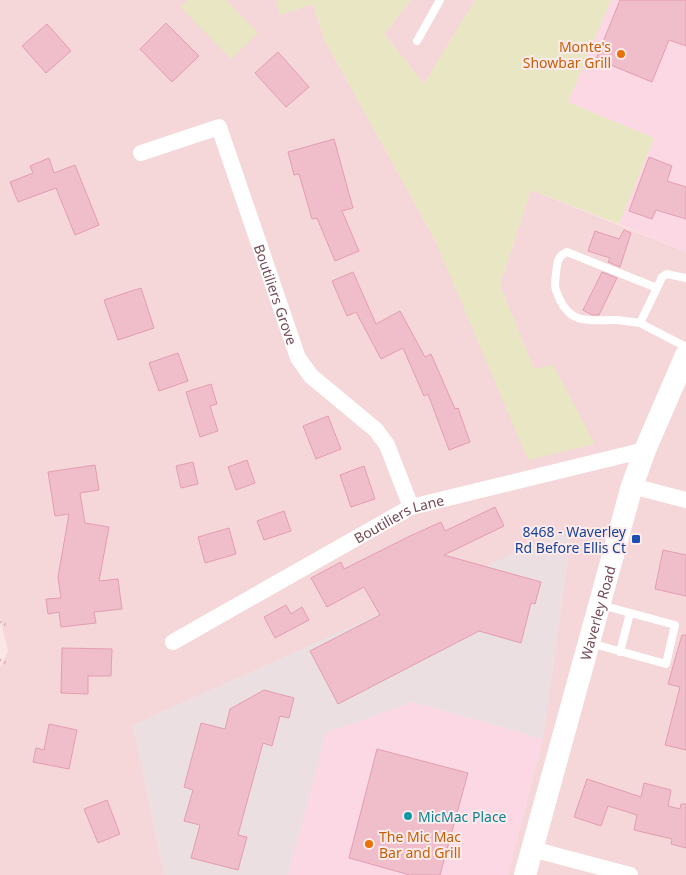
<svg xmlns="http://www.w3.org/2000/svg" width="686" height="875" font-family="'Noto Sans',sans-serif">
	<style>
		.residential { fill: #f5d6d9 }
		.commercial { fill: #fcd8e5 }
		.industrial { fill: #ebdfe1 }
		.green { fill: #e9e6c3 }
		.building { fill: #f0bdca; stroke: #e39eb1 }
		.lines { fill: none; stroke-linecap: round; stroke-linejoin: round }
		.path { stroke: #d5a0ae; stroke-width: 3; stroke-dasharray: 1 4; stroke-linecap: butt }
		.service { stroke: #fff; stroke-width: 8 }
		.minor { stroke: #fff; stroke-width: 16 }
		.secondary { stroke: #fff; stroke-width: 22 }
		.food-dot { fill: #e8710a; stroke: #ffebec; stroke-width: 2 }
		.transit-dot { fill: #1a4fb4; stroke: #ffebec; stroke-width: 2 }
		.culture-dot { fill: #0f9aa8; stroke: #ffebec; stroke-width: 2 }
		.labels { text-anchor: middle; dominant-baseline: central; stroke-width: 4; stroke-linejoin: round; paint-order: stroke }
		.food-label { font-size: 14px; fill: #c56008; stroke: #ffebec; text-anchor: end }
		.street-label { font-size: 14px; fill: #744b57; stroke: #ffebec }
		.transit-label { font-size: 14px; fill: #164399; stroke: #ffebec; text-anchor: end }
		.culture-label { font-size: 14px; fill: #0d838f; stroke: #ffebec; text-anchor: start }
	</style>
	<rect width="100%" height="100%" fill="#fce5e6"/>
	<!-- residential -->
	<path class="residential" d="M0,0H276L280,15L313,4L324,39L435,240L534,369L500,285L531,190L686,252V875H508L543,739L572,528L133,725L164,875H0V667L8,651L0,617Z
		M411,0H475L424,84L384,34Z"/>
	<!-- commercial -->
	<path class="commercial" d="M611,0H686V252L619,224L654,138L568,102Z
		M412,702L543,739L508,875H288L326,733Z"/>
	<!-- industrial -->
	<path class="industrial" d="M572,527L543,739L413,702L326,733L288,875H164L133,725Z"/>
	<!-- green -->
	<path class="green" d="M188,0H226L258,33L231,59L180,7Z
		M276,0H411L384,34L424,84L475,0H611L568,102L654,138L619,224L531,190L500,285L534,369L553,365L595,444L528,460L435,240L324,39L313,4L280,15Z"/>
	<!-- building -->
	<path class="building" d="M620,0H686V46L669,40L652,82L596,59Z
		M166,23L199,56L172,82L140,49Z
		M47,24L71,51L46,73L22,46Z
		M278,52L309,87L286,107L255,73Z
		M334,139L353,208L342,211L359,251L335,261L317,218L312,219L299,174L294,175L288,152Z
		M649,157L672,166L667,181L686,187V219L656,210L652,219L629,211Z
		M49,158L54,173L75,165L99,225L75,235L56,188L18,202L10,182L33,173L30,166Z
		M624,230L631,233L620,267L608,262L610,258L588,251L595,231L619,239Z
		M353,272L376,324L400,311L425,357L431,354L455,409L458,408L470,442L449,450L428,394L424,396L403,348L381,359L356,312L347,316L332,281Z
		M602,272L617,278L599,315H592L583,310Z
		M141,288L154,328L118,340L104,300Z
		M178,353L188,381L159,391L149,363Z
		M211,384L217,404L210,406L218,431L200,437L186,392Z
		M328,416L341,449L316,459L303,426Z
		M247,460L255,483L236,490L228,467Z
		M193,462L198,484L181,488L176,466Z
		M95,465L99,490L80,493L85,523L109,527L99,581L118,579L122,609L94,612L96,623L61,627L59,612L48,614L46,599L61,598L58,577L69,514L55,516L48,472Z
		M364,466L375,499L351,507L340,475Z
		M495,507L504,526L444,555L541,582L535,604L531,603L521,643L479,631L338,704L310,651L380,615L364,587L327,607L311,578L341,562L344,569L410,536L441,522L445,531Z
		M284,511L291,531L264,540L257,521Z
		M229,528L236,554L205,563L198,537Z
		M663,550L686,555V596L655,589Z
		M286,605L291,614L302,607L309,620L275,638L264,617Z
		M682,635H686V750L665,745L680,687L668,684Z
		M62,648L112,649L111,676H88V694L61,693Z
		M264,690L294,698L289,718L280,716L272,746L263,743L238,835L247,837L238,870L191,858L200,825L184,821L193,790L184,787L201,723L225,729L230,709Z
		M49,724L77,730L69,769L33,762L36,748L44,750Z
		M377,749L468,773L440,875H410L349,858Z
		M587,779L641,797L644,783L671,790L668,806L680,809L681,804H686V848L671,844L672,839L634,830L637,815L608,806L601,826L574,817Z
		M107,800L120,834L98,843L84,809Z"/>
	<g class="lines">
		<!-- path -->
		<path class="path" d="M0,622L6,625
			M0,660L8,664"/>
		<!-- service -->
		<path class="service" d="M417,41L440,0
			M657,288L640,323L686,347
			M640,323C633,322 625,321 617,320C593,319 573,327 560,300C555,289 554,286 556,274C557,264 557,256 567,252L657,288L662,277L667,274L686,278
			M590,643L666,664L675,625L601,605
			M620,652L630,613"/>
		<!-- minor -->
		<g class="minor">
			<path id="s1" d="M141,153L219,127L298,358L311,376L376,430L387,445L411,507"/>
			<path d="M632,486L686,500"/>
			<path id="s2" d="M173,642L411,507L645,450"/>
			<path d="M532,849L630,875"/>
		</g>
		<!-- secondary -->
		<path class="secondary" id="s3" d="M525,875L632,486L645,450L686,355"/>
	</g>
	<!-- markers -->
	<g class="food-dot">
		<circle cx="621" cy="54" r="5"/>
		<circle cx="369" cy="844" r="5"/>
	</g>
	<rect class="transit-dot" x="631" y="534" width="10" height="10" rx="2.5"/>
	<circle class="culture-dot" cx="408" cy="816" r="5"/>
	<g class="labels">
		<!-- food labels -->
		<g class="food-label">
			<text x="611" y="46">Monte's<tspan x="611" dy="16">Showbar Grill</tspan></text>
			<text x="379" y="836" text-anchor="start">The Mic Mac<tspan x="379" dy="16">Bar and Grill</tspan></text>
		</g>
		<!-- street labels -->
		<g class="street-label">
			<text stroke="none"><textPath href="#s1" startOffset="259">Boutiliers Grove</textPath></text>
			<text stroke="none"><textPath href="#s2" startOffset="258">Boutiliers Lane</textPath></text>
			<text stroke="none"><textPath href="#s3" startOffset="272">Waverley Road</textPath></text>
		</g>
		<!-- transit labels -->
		<g class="transit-label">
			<text x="626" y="531">8468 - Waverley<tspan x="626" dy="16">Rd Before Ellis Ct</tspan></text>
		</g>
		<!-- culture labels -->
		<g class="culture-label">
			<text x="418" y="816">MicMac Place</text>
		</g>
	</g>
</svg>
